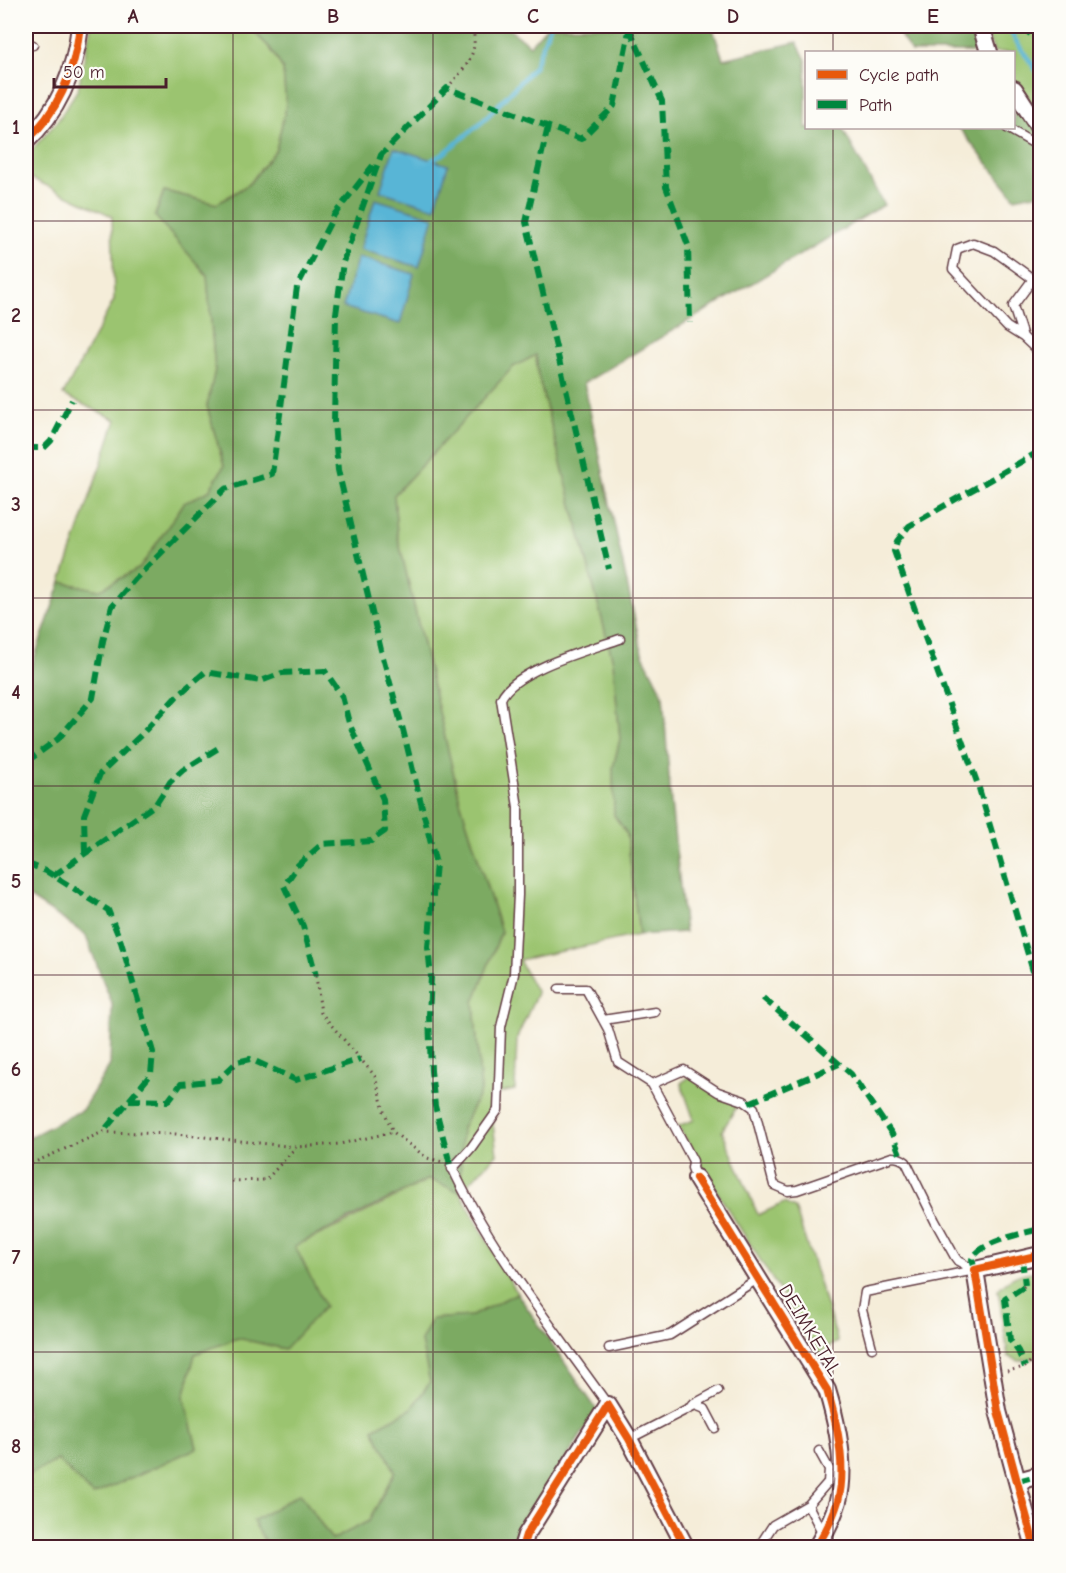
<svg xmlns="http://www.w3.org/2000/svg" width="1066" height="1573" font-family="'Comic Neue',sans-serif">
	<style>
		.green { fill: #9bc470; stroke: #72724e; stroke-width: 1.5 }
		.forest { fill: #7caa62; stroke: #636446; stroke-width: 1.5 }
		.water { fill: #58b5d6; stroke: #516a80; stroke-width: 1.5 }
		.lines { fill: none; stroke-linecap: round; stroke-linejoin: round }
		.stream { stroke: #58b5d6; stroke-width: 4.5 }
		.lane-casing { stroke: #643e45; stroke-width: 11 }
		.street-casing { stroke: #643e45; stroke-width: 20 }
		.path { stroke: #643e45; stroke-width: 3; stroke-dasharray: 1.5 4.5; stroke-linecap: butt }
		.lane { stroke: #fff; stroke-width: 8 }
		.street { stroke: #fff; stroke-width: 16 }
		.quiet { stroke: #00873e; stroke-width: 6; stroke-dasharray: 12 6; stroke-linecap: butt }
		.cycleway-casing { stroke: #fdfcf7; stroke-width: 11 }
		.cycleway { stroke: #e8590c; stroke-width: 8 }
		.grid { fill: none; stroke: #4a1f2b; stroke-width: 1.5; stroke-opacity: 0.55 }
		.labels { text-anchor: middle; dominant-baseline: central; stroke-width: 4.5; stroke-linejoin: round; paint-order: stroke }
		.street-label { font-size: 20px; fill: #4a1f2b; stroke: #fdfcf7 }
		.neatline { fill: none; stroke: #4a1f2b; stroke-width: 2 }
		.grid-label { font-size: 20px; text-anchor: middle; font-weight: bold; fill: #4a1f2b }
	</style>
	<rect width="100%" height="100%" fill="#fdfcf7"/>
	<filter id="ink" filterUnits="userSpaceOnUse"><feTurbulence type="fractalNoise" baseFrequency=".0167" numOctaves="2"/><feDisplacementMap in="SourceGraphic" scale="12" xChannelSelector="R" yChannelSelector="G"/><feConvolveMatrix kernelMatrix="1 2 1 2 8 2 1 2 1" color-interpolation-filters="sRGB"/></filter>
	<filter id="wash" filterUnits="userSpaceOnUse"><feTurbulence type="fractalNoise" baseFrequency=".008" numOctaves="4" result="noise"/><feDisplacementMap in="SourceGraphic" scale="24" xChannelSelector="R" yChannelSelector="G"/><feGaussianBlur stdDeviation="1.35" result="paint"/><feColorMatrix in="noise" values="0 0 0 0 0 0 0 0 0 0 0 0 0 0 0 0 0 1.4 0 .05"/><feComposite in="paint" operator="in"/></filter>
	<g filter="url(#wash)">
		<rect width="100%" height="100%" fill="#f5edd9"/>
		<!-- green -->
		<path class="green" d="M91,26H248L270,48L283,69L286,106L276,150L249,184L217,204L164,191L155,215L207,275L215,370L207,406L224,466L209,491L184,503L140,568L99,590L61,582L116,420L63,395L114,300L112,216L26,176V156L57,122L78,89Z
			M984,26H1040V123L1014,82V52H994Z
			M536,355L538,375L613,661L620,739L613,768L614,815L627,834L639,935L519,960L537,993L517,1038L515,1090L489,1095L497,1154L460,1192L517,1293L472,1316L432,1319L421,1341L430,1382L411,1409L373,1429L395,1471L369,1521L332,1540L300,1493L267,1545L268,1547L26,1548V1476L58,1460L197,1448L184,1397L195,1354L238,1338L285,1349L295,1246L343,1224L429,1179L460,1192L461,1128L481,1091L474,1002L501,932L460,801L397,534L394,495L513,367Z
			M691,1076L734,1101L737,1106L722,1131L758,1215L784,1203L795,1208L838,1342L819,1353L719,1195L678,1126L694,1120L681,1083Z
			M1033,1272L1038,1274L1040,1284V1357L1019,1361L1008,1356L998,1290C1007,1279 1019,1273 1033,1272Z
			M517,1536L518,1548H429V1543Z"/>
		<!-- forest -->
		<path class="forest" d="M248,26H505L530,45L547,26H712L723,59L797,42L806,60V128H842L884,205L584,383L642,653L663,695L671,803L685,932L639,935L627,834L614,815L613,768L620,739L613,661L538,375L536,355L513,367L394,495L397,534L460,801L501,932L474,1002L481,1091L462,1128L460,1192L428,1179L295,1246L325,1306L285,1349L238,1338L195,1354L184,1397L197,1448L93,1495L58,1460L26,1476V1139L82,1110L110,1065L112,1004L85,934L26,895V682L61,582L99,590L140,568L184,503L209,491L224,466L207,406L215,370L207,275L155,216L164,191L217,204L249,184L276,150L286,106L283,69L270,48Z
			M898,26H978L986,52H911L900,35Z
			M1014,98L1040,133V193L1015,198L959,128H1014Z
			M517,1293L597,1410L517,1536L429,1543L428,1548L268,1547L253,1521L300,1493L332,1540L369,1521L395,1471L373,1429L411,1409L430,1382L421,1341L432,1319L472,1316Z"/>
		<!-- water -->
		<path class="water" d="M394,148L448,165L435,208L380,191Z
			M375,199L434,217L419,267L360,249Z
			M358,257L414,274L400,324L343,307Z"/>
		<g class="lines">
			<!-- stream -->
			<path class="stream" d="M1008,26L1014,38L1040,76
				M432,160L442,155L483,121L534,67L550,26"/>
		</g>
	</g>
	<g filter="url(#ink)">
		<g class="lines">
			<defs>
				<path id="lane" d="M26,42L33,45
					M1007,128L1040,147
					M1023,337L1013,306L1033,279L994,251L973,243L957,249L953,269L1007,327L1023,337L1040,353
					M559,989H586L608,1029L618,1062L652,1084L693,1161L692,1168L696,1178
					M603,1020L655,1012
					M652,1084L684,1070L718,1092L744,1101L754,1108L774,1185L788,1191L797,1190L892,1157C898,1157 901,1158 906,1162L935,1221L955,1257L958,1261L975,1270
					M451,1165C489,1249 555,1330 608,1405
					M452,1169L471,1148L498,1110L501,1027L514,974L518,895V807L501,699C513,670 591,649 620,639
					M609,1348L670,1335L759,1278
					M872,1348L862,1310L865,1292L975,1270
					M692,1405L718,1391
					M629,1439L695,1405L705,1409L715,1428
					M819,1451L829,1469L828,1482L808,1505L823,1534
					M758,1548L773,1525L808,1505"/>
				<path id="street" d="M981,26L989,52
					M1014,89L1040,129
					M26,141C60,110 75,71 80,26
					M696,1178L827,1390C837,1423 847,1467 838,1501C833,1518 825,1533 816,1548
					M1018,1481L1040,1475
					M522,1548L526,1535L608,1405L629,1439L686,1548
					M1035,1548L998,1411L975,1270L1040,1255"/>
			</defs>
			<!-- lane casing -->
			<use href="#lane" class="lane-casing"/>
			<!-- street casing -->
			<use href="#street" class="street-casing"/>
			<!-- path -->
			<path class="path" d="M447,88C465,68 480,54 472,26
				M316,976L321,1013L375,1076L384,1111L393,1132
				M26,1166L103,1132L176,1134L296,1147L340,1144L393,1132L427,1158L443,1162
				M232,1181L266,1180L296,1147
				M1023,1287L1025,1285
				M1007,1371L1025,1367L1034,1358L1040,1357"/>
			<!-- lane -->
			<use href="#lane" class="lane"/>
			<!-- street -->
			<use href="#street" class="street"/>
			<!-- quiet -->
			<path class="quiet" d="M1022,26L1040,44
				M629,28L662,101L666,187L688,245L690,323
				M548,127L526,222L609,569
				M26,448H44L51,441L72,400
				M1040,451L909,526L897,541L894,551L978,785L1040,995
				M26,762L58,739L93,698L103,641L112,606L135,579L225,489L272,474L297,287L334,215L375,163
				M85,853L84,815L100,774L142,734L177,696L205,672L261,681L282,673L325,671L342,696L349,723L383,799L385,831L371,841L322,844L298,865L284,886L303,926L316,976
				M26,863L46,871L108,910L121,942L153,1052L151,1074L103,1132
				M53,876L156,804L170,782L183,770L220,747
				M763,998L851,1074L892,1134L902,1159
				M129,1100L168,1101L181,1084L218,1080L237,1062L250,1059L296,1080L360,1059
				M749,1103L839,1064
				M450,1164L435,1106L431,1071L429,1015L431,977L428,947L436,864L403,730L381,650L338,470L334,422L336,314L343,262L381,155L447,88L581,139L614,106L630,26
				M1022,1259L1025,1285
				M975,1270L972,1259C982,1241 1021,1234 1040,1229
				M1023,1287L1005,1299L1010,1340L1018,1351L1025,1367
				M1018,1481L1040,1475"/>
			<defs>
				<path id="cycleway" d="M26,141C60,110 75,71 80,26
					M696,1178L827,1390C837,1423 847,1467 838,1501C833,1518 825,1533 816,1548
					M522,1548L526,1535L608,1405L629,1439L686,1548
					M1035,1548L998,1411L975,1270L1040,1255"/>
			</defs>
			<!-- cycleway casing -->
			<use href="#cycleway" class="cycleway-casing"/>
			<!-- cycleway -->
			<use href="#cycleway" class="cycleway"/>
		</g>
	</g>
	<!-- grid -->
	<path class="grid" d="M233,26V1548M433,26V1548M633,26V1548M833,26V52M833,128V1548M26,221H1040M26,410H1040M26,598H1040M26,786H1040M26,975H1040M26,1163H1040M26,1352H1040"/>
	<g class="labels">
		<!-- street labels -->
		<g class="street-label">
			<text transform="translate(810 1330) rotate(59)">DEIMKETAL</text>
		</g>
	</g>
	<!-- margin -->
	<rect width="1066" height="1573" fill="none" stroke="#fdfcf7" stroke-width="66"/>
	<!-- legend -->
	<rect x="805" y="51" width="210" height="78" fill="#fdfcf7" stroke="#b5a4a5" stroke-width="1.5"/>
	<rect x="817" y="70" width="30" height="9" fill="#e8590c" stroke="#b5a4a5" stroke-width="1.5"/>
	<text x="859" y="81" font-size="18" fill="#4a1f2b">Cycle path</text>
	<rect x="817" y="100" width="30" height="9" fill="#00873e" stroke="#b5a4a5" stroke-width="1.5"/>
	<text x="859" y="111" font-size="18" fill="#4a1f2b">Path</text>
	<!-- scale -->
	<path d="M54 78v9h112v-9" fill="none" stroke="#4a1f2b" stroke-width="3"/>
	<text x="63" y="78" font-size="18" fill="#4a1f2b" stroke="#fdfcf7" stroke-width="4.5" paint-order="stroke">50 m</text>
	<rect x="33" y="33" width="1000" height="1507" class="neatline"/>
	<g class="grid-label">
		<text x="133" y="23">A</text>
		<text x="333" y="23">B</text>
		<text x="533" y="23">C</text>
		<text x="733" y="23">D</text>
		<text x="933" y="23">E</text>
		<text x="16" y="134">1</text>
		<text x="16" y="322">2</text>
		<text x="16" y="511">3</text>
		<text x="16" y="699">4</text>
		<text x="16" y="888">5</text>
		<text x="16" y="1076">6</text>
		<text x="16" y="1264">7</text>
		<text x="16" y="1453">8</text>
	</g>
</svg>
